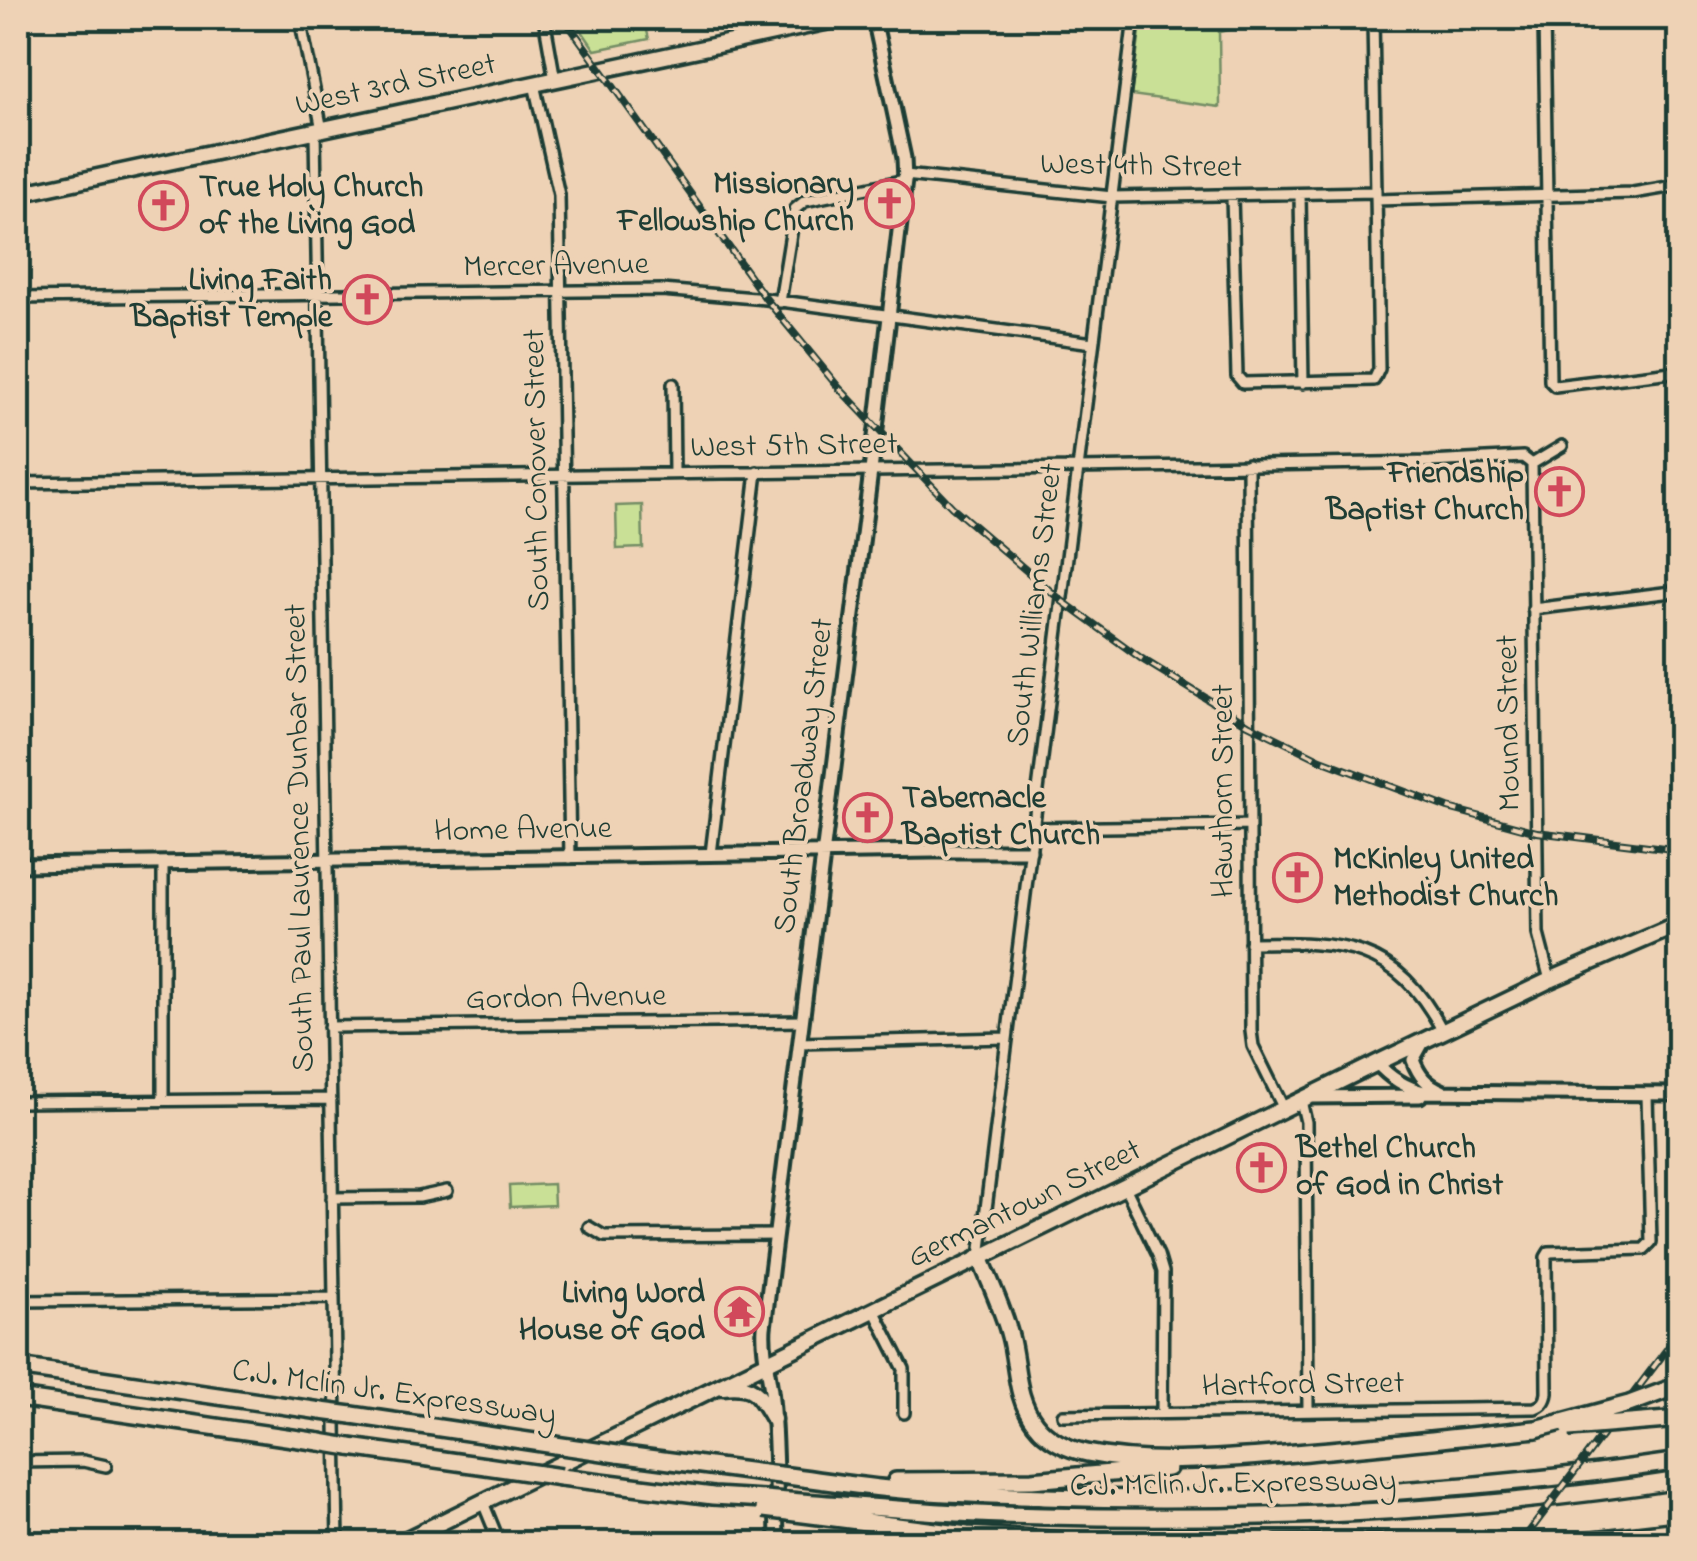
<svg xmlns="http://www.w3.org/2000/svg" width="1697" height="1561" font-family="'Indie Flower',sans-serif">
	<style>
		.green { fill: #c9e096; stroke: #748e65; stroke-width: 2.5 }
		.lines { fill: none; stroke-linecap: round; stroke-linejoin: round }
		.street-casing { stroke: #1f3d34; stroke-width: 16 }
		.secondary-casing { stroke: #1f3d34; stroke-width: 19 }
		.primary-casing { stroke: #1f3d34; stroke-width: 21 }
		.highway-casing { stroke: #1f3d34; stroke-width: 22 }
		.street { stroke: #eed2b5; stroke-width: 9 }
		.secondary { stroke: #eed2b5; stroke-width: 11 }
		.primary { stroke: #eed2b5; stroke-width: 14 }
		.highway { stroke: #eed2b5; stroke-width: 15 }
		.rail-casing { stroke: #1f3d34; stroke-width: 8 }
		.rail { stroke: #eed2b5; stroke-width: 4; stroke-dasharray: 11; stroke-linecap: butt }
		.highway-bridge-casing { stroke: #1f3d34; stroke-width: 22; stroke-linecap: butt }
		.highway-bridge { stroke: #eed2b5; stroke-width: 15 }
		.labels { text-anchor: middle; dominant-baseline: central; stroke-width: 8; stroke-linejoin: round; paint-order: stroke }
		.street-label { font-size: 32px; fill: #1f3d34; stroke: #eed2b5 }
		.poi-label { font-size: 32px; font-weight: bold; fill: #1f3d34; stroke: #eed2b5; text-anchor: end }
	</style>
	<rect width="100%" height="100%" fill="#eed2b5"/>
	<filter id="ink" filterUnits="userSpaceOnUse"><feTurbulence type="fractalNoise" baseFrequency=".01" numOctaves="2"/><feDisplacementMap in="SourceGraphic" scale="20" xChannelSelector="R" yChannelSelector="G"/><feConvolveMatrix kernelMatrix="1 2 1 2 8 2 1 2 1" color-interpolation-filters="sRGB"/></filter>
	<g filter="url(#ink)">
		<!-- green -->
		<path class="green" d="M573,18H644L649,39L595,50Z
			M1142,18H1266L1267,21L1219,32L1220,107L1131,95Z
			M642,505L643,548L617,549L616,506Z
			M553,1184L554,1205L510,1207L509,1186Z"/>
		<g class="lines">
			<defs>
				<path id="street" d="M300,18L322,130
					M544,18L555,80
					M1544,18L1550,381L1555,386L1680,371
					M534,84L559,195L570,858
					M315,131L338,1544
					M905,175L1112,197L1375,192
					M1300,194L1303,383
					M1232,196L1237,376L1243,383L1374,380L1379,369L1373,18
					M1376,200L1633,193L1680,185
					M18,298L662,290L766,299L1093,343
					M780,302L795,209L805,201L905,180
					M673,384L674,473
					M1248,464L1251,1031L1253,1046L1284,1109
					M1532,464L1538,934L1550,980
					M1532,464L1562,446
					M18,483L1078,468L1430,462L1523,457L1532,464
					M1533,609L1680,591
					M1033,828L1249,825
					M711,854L757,472
					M163,864V1100
					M1250,943C1341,942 1396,941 1443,1032
					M329,1027L802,1021
					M799,1043L1007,1038
					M1301,1101L1306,1122L1308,1410
					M18,1102L330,1099
					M1125,1187L1158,1255L1163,1272L1162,1413
					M332,1198L419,1197L447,1191
					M589,1227L604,1236L776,1235
					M980,1257L1134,18
					M18,1301L334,1298
					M874,1310L904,1369V1413
					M1063,1415L1535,1408C1543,1405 1546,1401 1547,1393L1546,1257L1549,1252L1644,1249L1651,1242L1647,1095
					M18,1462L83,1461L106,1466
					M482,1500L500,1544"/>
				<path id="secondary" d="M18,865L933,851H1030
					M1423,1042L1413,1060C1419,1076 1426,1084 1442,1091
					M1377,1063C1390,1078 1404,1087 1424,1092L1680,1094
					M1310,1097L1420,1096
					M777,1544C776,1496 777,1447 772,1399C770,1376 762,1352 764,1328L871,471L905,180L904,158L874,18"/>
				<path id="primary" d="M18,194L844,18
					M723,1387C755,1383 759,1395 773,1419
					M397,1544L1377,1063L1550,980L1680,924"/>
				<path id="highway" d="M980,1257C990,1283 1003,1309 1010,1336C1018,1366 1015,1397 1035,1423C1047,1439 1067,1449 1087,1453C1151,1466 1220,1459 1285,1454C1369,1447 1452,1438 1536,1429
					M18,1367L321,1411
					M18,1398L320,1442
					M352,1415L555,1445
					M350,1447L486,1466
					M617,1454L763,1473
					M788,1476C826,1481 863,1487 901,1490C949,1494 997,1495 1045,1497C1257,1504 1470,1492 1680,1461
					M561,1477L713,1496L764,1499
					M896,1481L1032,1480L1168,1468
					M787,1501C873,1507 958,1515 1044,1516C1256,1521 1470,1513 1680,1480
					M788,1512L967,1535L1114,1544
					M1586,1541L1680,1530
					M1650,1542H1680
					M1277,1544L1316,1543"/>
			</defs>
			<!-- street casing -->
			<use href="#street" class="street-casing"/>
			<!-- secondary casing -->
			<use href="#secondary" class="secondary-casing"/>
			<!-- primary casing -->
			<use href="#primary" class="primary-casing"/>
			<!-- highway casing -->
			<use href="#highway" class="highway-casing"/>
			<!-- street -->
			<use href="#street" class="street"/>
			<!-- secondary -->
			<use href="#secondary" class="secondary"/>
			<!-- primary -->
			<use href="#primary" class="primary"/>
			<!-- highway -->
			<use href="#highway" class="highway"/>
			<defs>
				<path id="rail" d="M564,18L766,299L839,388L952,507L1062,601L1142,659L1248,724L1321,760L1448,808L1537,832L1680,850
					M1520,1544L1680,1332"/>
			</defs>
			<!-- rail casing -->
			<use href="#rail" class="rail-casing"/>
			<!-- rail -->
			<use href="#rail" class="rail"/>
			<defs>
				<path id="highway-bridge" d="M321,1411L352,1415
					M1569,1428L1680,1419
					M1536,1429L1629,1404L1680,1385
					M320,1442L350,1447
					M555,1445L617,1454
					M486,1466L561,1477
					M763,1473L788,1476
					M764,1499L787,1501
					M764,1509L788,1512
					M1316,1543L1586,1541"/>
			</defs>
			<!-- highway-bridge casing -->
			<use href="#highway-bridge" class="highway-bridge-casing"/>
			<!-- highway-bridge -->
			<use href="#highway-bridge" class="highway-bridge"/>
		</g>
	</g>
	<!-- icons -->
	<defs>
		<symbol id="church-ring" viewBox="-11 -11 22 22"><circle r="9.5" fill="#eed2b5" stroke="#d1495b" stroke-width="1.5"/><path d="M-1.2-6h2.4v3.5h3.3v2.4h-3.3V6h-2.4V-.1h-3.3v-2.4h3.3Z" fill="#d1495b"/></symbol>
		<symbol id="temple-ring" viewBox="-11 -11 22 22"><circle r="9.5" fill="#eed2b5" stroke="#d1495b" stroke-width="1.5"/><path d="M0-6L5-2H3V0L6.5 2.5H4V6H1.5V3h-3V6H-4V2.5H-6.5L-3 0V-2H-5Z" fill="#d1495b"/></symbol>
	</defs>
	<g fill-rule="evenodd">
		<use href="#church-ring" x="862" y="176" width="55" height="55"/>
		<use href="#church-ring" x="136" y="178" width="55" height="55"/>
		<use href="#church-ring" x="340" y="272" width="55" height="55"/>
		<use href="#church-ring" x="1532" y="464" width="55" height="55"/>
		<use href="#church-ring" x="840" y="790" width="55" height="55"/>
		<use href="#church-ring" x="1270" y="850" width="55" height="55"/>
		<use href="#church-ring" x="1234" y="1140" width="55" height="55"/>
		<use href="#temple-ring" x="712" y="1284" width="55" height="55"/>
	</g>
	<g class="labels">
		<!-- street labels -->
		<g class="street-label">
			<text transform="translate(396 86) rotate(-12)">West 3rd Street</text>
			<text transform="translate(1141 167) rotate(1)">West 4th Street</text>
			<text transform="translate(556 267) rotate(-1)">Mercer Avenue</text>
			<text transform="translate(794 447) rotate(-1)">West 5th Street</text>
			<text transform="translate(538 470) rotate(-91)">South Conover Street</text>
			<text transform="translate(1036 605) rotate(-83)">South Williams Street</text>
			<text transform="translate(1510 723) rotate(-91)">Mound Street</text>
			<text transform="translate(805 776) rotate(-83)">South Broadway Street</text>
			<text transform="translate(1224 791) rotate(-90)">Hawthorn Street</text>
			<text transform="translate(523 831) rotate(-1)">Home Avenue</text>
			<text transform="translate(301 838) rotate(-91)">South Paul Laurence Dunbar Street</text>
			<text transform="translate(566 999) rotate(-1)">Gordon Avenue</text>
			<text transform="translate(1025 1205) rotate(-26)">Germantown Street</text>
			<text transform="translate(1303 1386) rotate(-1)">Hartford Street</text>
			<text transform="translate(394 1394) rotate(8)">C.J. Mclin Jr. Expressway</text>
			<text transform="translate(1233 1485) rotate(-1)">C.J. Mclin Jr. Expressway</text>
		</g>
		<!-- poi labels -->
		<g class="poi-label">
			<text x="854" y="185">Missionary<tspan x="854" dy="37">Fellowship Church</tspan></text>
			<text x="199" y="188" text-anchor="start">True Holy Church<tspan x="199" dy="37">of the Living God</tspan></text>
			<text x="332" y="281">Living Faith<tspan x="332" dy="37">Baptist Temple</tspan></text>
			<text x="1524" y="474">Friendship<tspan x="1524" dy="37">Baptist Church</tspan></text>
			<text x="902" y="799" text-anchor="start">Tabernacle<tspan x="902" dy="37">Baptist Church</tspan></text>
			<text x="1333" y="860" text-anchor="start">McKinley United<tspan x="1333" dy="37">Methodist Church</tspan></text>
			<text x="1296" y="1149" text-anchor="start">Bethel Church<tspan x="1296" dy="37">of God in Christ</tspan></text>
			<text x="705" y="1294">Living Word<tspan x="705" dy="37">House of God</tspan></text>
		</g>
	</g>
	<!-- margin -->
	<rect width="1697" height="1561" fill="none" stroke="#eed2b5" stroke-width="60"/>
	<rect x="30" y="30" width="1637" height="1501" fill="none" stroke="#1f3d34" stroke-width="4" filter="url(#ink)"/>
</svg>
